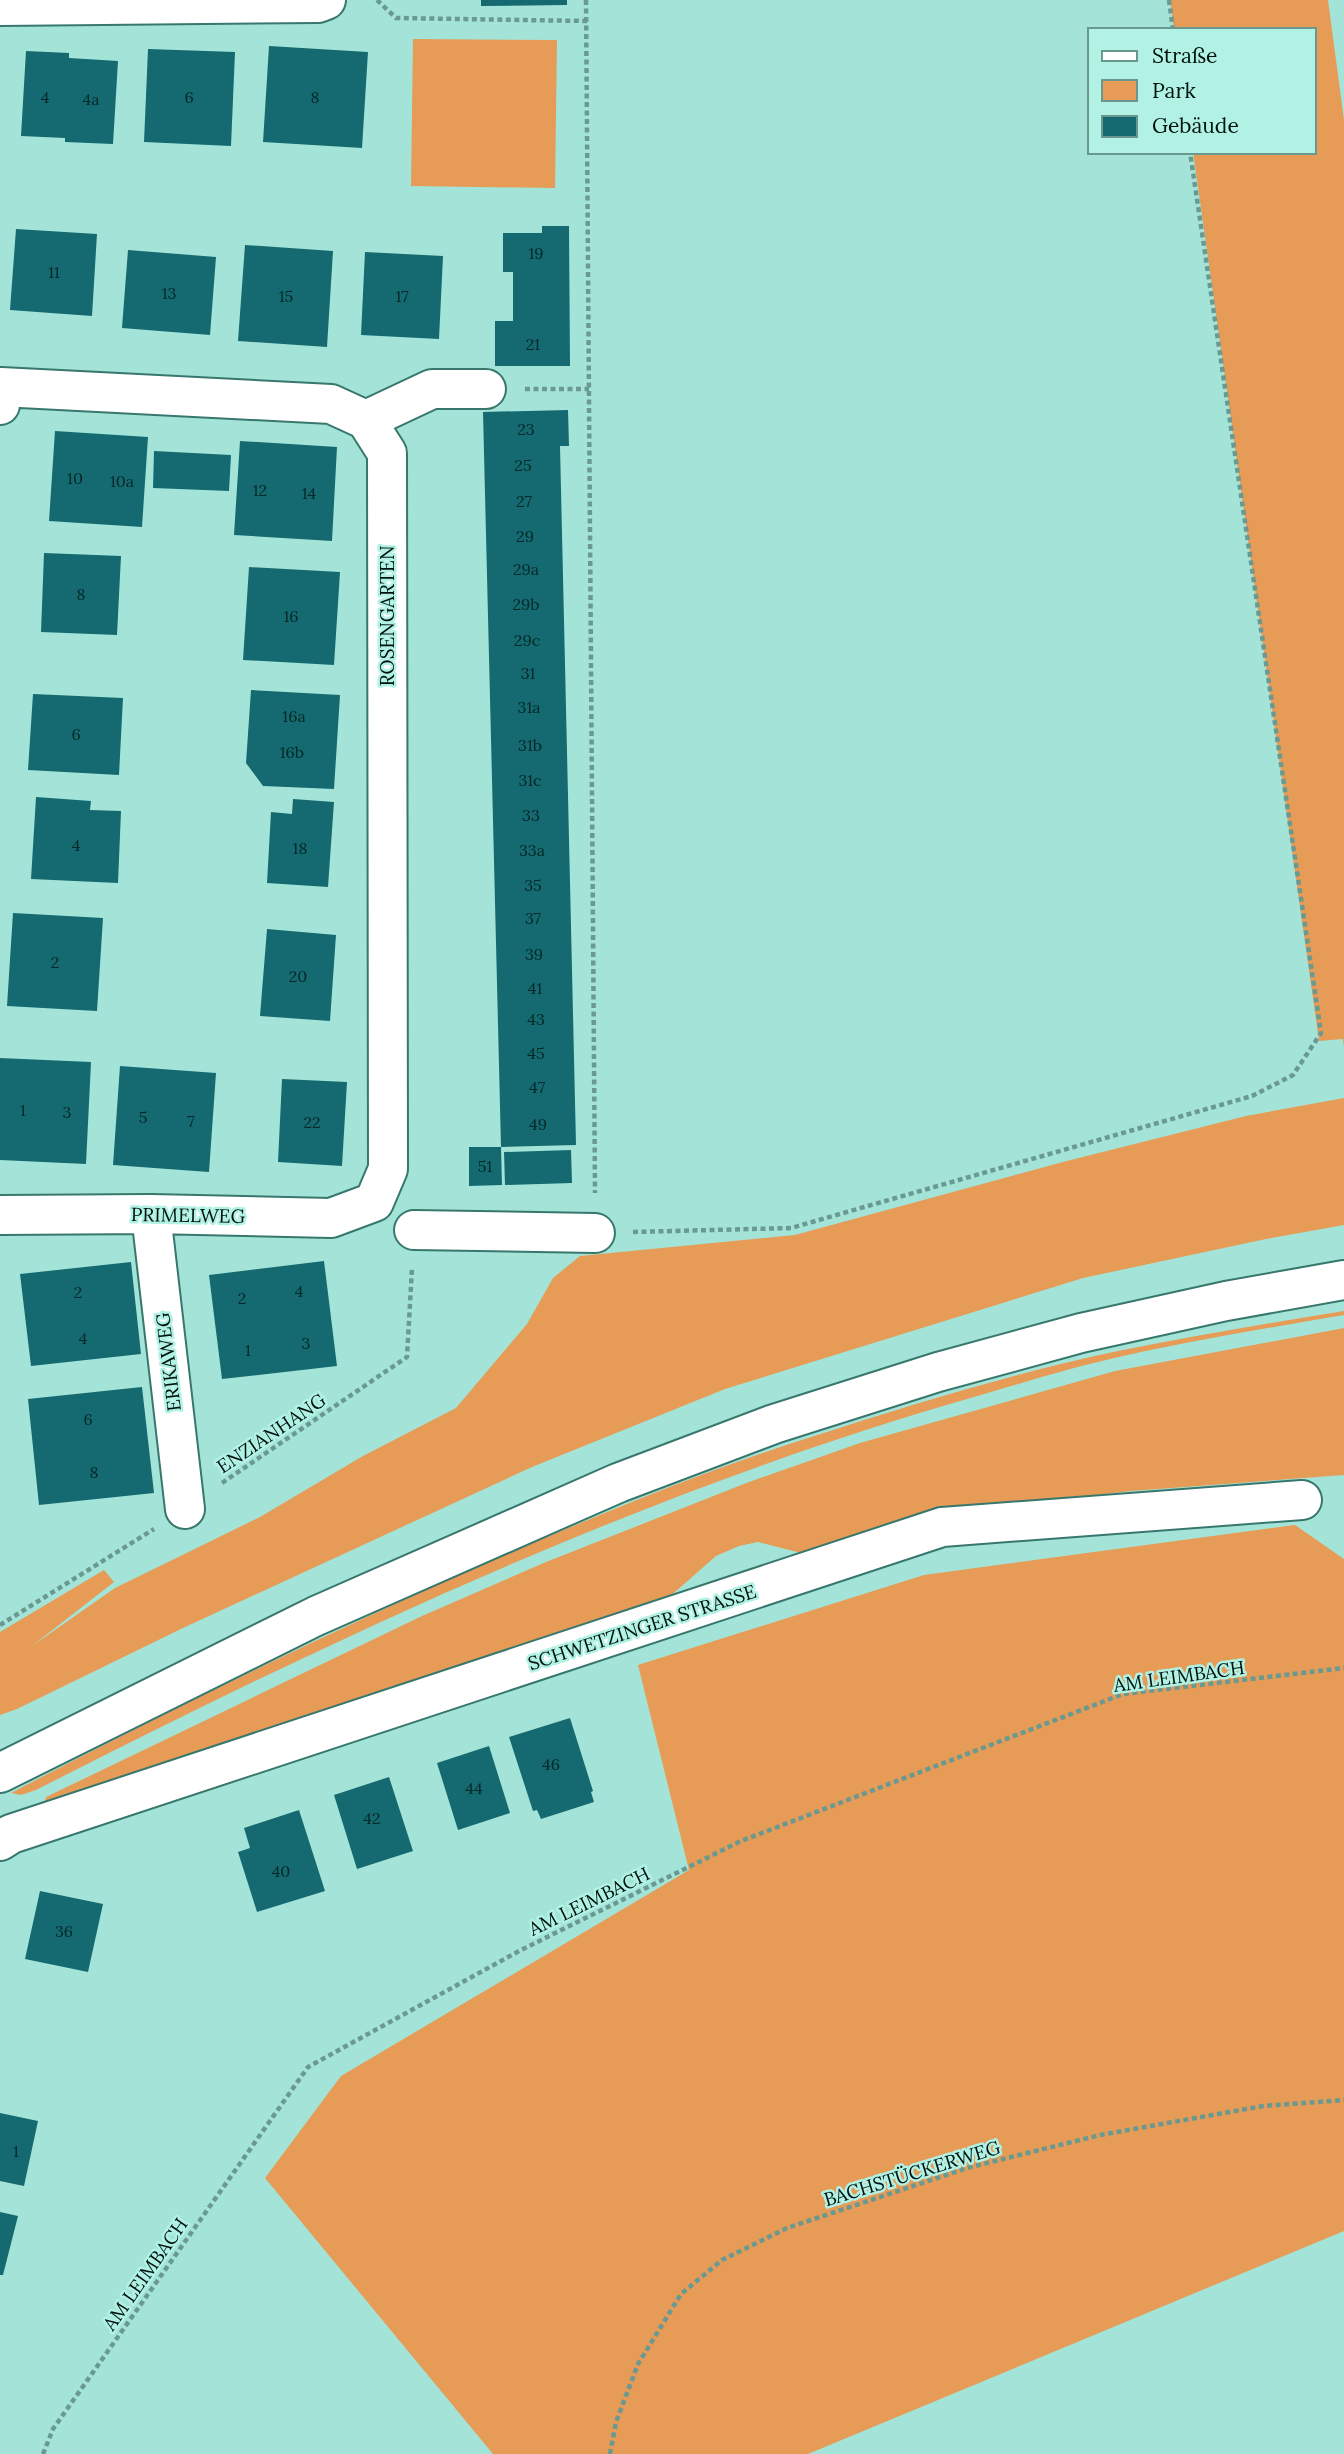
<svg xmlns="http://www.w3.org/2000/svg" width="1344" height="2454" font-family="Lora,serif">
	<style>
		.green { fill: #e69b56 }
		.building { fill: #146a70 }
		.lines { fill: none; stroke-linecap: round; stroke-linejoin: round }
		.minor-casing { stroke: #38776d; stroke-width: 42 }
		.major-casing { stroke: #38776d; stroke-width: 42 }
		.path { stroke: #6a9991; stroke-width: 4.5; stroke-dasharray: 5 3.5; stroke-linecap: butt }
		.minor { stroke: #fff; stroke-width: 38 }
		.major { stroke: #fff; stroke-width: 38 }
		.labels { text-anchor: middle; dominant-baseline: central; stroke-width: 5; stroke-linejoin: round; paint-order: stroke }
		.number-label { font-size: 16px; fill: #052726 }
		.street-label { font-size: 19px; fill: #00110e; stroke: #b1f2e5 }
	</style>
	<rect width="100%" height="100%" fill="#a4e4d8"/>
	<!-- green -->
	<path class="green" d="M1170,0H1328L1344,120V1047L1343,1039L1319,1041L1193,152H1314V30H1174Z
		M413,39L557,40L555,188L411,186Z
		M1344,1098V1225L1266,1239L1083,1278L725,1389L532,1467L183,1628L17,1709L0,1715V1632L104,1570L114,1582L32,1646L115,1588L260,1517L363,1456L456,1408L527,1324L553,1278L580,1256L795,1235L1063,1162L1246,1116Z
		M1344,1311V1315C1263,1329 1182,1342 1102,1361C1059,1371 1016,1385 974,1397C646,1491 338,1636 36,1790L21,1795L11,1793C172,1709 334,1629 501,1557C602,1513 704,1471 808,1438C910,1405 1014,1373 1118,1351C1193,1336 1269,1323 1344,1311Z
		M1344,1328V1475L1131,1491L1010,1505L920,1523L801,1553L758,1542L739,1546L716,1556L667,1599L43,1807L46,1797L422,1616L546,1562L749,1482L860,1443L1115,1371Z
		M1295,1525L1344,1559V2231L808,2454H493L265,2178L341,2076L689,1870L638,1665L924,1575Z"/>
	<!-- building -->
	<path class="building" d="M481,0H567V5L481,6Z
		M269,46L368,52L362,148L263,142Z
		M148,49L235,52L231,146L144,142Z
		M26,51L69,53V58L118,61L113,144L65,142V138L21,136Z
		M542,226H569L570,366H495V321H513V272H503V233H542Z
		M16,229L97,234L92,316L10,310Z
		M245,245L333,251L327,347L238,341Z
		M128,250L216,257L210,335L122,328Z
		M365,252L443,256L439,339L361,335Z
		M568,410L569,446H560L576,1145L501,1147L483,412Z
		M55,431L148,437L142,527L49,521Z
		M240,441L337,447L332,541L234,535Z
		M154,451L231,455L229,491L153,488Z
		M44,553L121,556L117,635L41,632Z
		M249,567L340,572L334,665L243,660Z
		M251,690L340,695L334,789L263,786L246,763Z
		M33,694L123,698L119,775L28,770Z
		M36,797L91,801L90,810L121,811L118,883L31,879Z
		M293,799L334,802L328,887L267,883L271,812L292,814Z
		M13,913L103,918L97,1011L7,1006Z
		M267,929L336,935L330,1021L260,1016Z
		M0,1058L91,1062L86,1164L0,1160Z
		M120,1066L216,1073L209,1172L113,1165Z
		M282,1079L347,1082L342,1166L278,1162Z
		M469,1147H501L502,1185L469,1186Z
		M571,1150L572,1183L505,1185L504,1152Z
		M324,1261L337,1366L222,1379L209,1275Z
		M131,1262L141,1354L31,1366L20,1274Z
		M142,1387L154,1493L39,1505L28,1399Z
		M570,1718L593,1791L591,1792L594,1802L541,1819L537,1810L533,1811L509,1737Z
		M489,1746L510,1813L458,1830L437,1763Z
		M389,1777L413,1851L357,1869L334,1795Z
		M299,1810L325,1891L257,1912L238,1852L250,1848L244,1828Z
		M40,1891L103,1904L88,1972L25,1959Z
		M0,2113L38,2121L24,2186L0,2181Z
		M0,2212L18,2216L3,2275H0Z"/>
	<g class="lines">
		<defs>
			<path id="minor" d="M0,6L318,3L326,0
				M0,405L1,387L331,404L366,420L387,453L388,1169L374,1202L331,1218L151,1214L0,1215
				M366,420L432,389H486
				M151,1214L185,1509
				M414,1230L595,1233
				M0,1841L11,1834L942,1527L1302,1500"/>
			<path id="major" d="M0,1773L316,1616L618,1483L774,1424L938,1372L1081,1333L1226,1301L1344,1280"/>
		</defs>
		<!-- minor casing -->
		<use href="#minor" class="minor-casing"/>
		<!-- major casing -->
		<use href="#major" class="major-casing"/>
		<!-- path -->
		<path class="path" d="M377,0L396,18L587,21
			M586,0L595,1193
			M1169,0L1173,30
			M525,389H589
			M633,1232L791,1228L1252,1096L1293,1075L1321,1033L1190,152
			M222,1483L407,1357L412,1268
			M0,1625L154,1529
			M43,2454L53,2429L308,2067L519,1951L741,1841L1123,1694L1344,1668
			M610,2454L616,2422L638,2364L681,2294L722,2260L787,2228L967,2168L1100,2135L1263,2106L1344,2100"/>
		<!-- minor -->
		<use href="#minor" class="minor"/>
		<!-- major -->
		<use href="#major" class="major"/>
	</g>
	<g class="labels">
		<!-- number labels -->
		<g class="number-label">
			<text x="45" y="97">4</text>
			<text x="189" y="97">6</text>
			<text x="315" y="97">8</text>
			<text x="91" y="99">4a</text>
			<text x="536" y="253">19</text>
			<text x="54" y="272">11</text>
			<text x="169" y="293">13</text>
			<text x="286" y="296">15</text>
			<text x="402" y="296">17</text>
			<text x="533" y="344">21</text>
			<text x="526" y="429">23</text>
			<text x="523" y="465">25</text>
			<text x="75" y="478">10</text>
			<text x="122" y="481">10a</text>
			<text x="260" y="490">12</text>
			<text x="309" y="493">14</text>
			<text x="524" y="501">27</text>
			<text x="525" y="536">29</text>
			<text x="526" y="569">29a</text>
			<text x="81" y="594">8</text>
			<text x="526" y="604">29b</text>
			<text x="291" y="616">16</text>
			<text x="527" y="640">29c</text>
			<text x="528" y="673">31</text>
			<text x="529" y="707">31a</text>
			<text x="294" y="716">16a</text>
			<text x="76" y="734">6</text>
			<text x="530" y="745">31b</text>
			<text x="292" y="752">16b</text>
			<text x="530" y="780">31c</text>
			<text x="531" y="815">33</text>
			<text x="76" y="845">4</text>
			<text x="300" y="848">18</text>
			<text x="532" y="850">33a</text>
			<text x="533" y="885">35</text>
			<text x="533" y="918">37</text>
			<text x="534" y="954">39</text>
			<text x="55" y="962">2</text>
			<text x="298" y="976">20</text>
			<text x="535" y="988">41</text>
			<text x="536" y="1019">43</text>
			<text x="536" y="1053">45</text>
			<text x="537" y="1087">47</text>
			<text x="23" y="1110">1</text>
			<text x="67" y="1112">3</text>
			<text x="143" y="1117">5</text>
			<text x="191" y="1121">7</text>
			<text x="312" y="1122">22</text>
			<text x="538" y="1124">49</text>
			<text x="485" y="1166">51</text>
			<text x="299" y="1291">4</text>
			<text x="78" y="1292">2</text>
			<text x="242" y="1298">2</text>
			<text x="83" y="1338">4</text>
			<text x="306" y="1343">3</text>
			<text x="248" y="1350">1</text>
			<text x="88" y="1419">6</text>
			<text x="94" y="1472">8</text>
			<text x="551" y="1764">46</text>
			<text x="474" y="1788">44</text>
			<text x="372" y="1818">42</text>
			<text x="281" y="1871">40</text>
			<text x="64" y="1931">36</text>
			<text x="16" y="2151">1</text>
		</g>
		<!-- street labels -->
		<g class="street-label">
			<text transform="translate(387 616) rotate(-90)">ROSENGARTEN</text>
			<text transform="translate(188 1215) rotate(1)">PRIMELWEG</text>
			<text transform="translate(168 1362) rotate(-97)">ERIKAWEG</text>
			<text transform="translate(271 1433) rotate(-34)">ENZIANHANG</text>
			<text transform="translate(642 1627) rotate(-18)">SCHWETZINGER STRASSE</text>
			<text transform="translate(1179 1676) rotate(-8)">AM LEIMBACH</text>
			<text transform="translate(589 1901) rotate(-26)">AM LEIMBACH</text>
			<text transform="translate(912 2173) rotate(-17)">BACHSTÜCKERWEG</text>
			<text transform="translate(145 2274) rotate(-55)">AM LEIMBACH</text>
		</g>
	</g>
	<!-- legend -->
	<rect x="1088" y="28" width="228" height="126" fill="#b1f2e5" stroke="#6a988f" stroke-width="2"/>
	<rect x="1102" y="51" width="35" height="10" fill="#ffffff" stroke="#6a988f" stroke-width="2"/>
	<text x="1152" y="63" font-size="21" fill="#00110e">Straße</text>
	<rect x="1102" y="80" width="35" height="21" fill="#e69b56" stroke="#6a988f" stroke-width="2"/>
	<text x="1152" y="98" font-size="21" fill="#00110e">Park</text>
	<rect x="1102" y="116" width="35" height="21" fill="#146a70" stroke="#6a988f" stroke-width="2"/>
	<text x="1152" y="133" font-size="21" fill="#00110e">Gebäude</text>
</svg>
